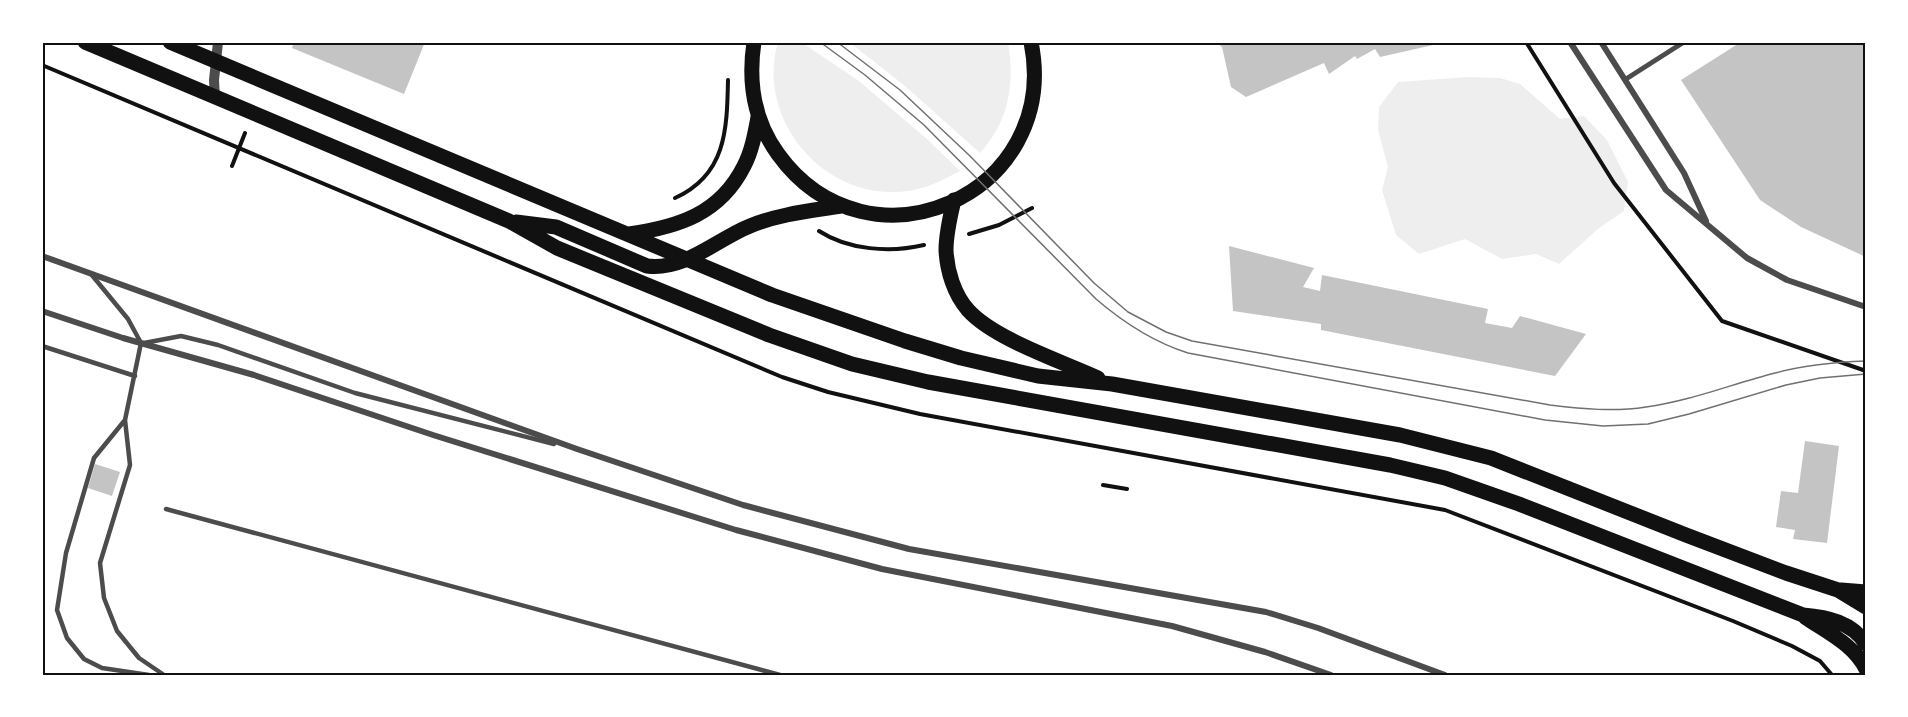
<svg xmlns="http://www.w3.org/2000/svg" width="1908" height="717" font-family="'Source Sans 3',sans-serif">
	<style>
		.green { fill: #eee }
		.building { fill: #c4c4c4 }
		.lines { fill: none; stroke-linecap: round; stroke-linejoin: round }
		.path { stroke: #111; stroke-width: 4 }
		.service { stroke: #4c4c4c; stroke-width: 4.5 }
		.pedestrian { stroke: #4c4c4c; stroke-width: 5 }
		.minor { stroke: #4c4c4c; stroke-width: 6 }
		.tertiary { stroke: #4c4c4c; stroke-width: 10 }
		.primary { stroke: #111; stroke-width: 15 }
		.tram { stroke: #707070; stroke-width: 1.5 }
		.neatline { fill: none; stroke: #111; stroke-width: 2 }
	</style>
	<rect width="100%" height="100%" fill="#fff"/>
	<!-- green -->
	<path class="green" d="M778,42H801L859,81L927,139L960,171C939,182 920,192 895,192C819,195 756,116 778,42Z
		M849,42H1008C1015,83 1009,122 980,153L905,86Z
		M1468,77L1500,78L1520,84L1560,119L1584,116L1607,140L1628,182L1624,211L1599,228L1559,264L1536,254L1502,259L1465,239L1419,254L1396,235L1382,190L1388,167L1378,130L1379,107L1398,82Z"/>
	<!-- building -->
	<path class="building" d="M294,42H425L404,94L292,48Z
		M1216,42H1442V43L1380,57L1375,49L1357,59L1355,56L1329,74L1324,63L1246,97L1231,87L1222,47Z
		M1741,42H1866V257L1801,227L1760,200L1681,80Z
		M1229,246L1314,268L1303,287L1320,291L1322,275L1488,309L1485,323L1512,328L1520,316L1586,334L1555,376L1321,330V324L1233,311Z
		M1805,441L1839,446L1827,543L1793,539L1795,530L1776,527L1781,491L1798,493Z
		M95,464L120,472L112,496L88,488Z"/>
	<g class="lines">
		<!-- path -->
		<path class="path" d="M1526,42L1614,183L1722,321L1866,371
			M42,65L782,377L828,392L920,414L1445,510L1733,621L1792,646L1820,661L1832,675
			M232,166L245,133
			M675,198C726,175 727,130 728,80
			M819,231C848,250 890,253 924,245
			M969,234L999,225L1032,208
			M1103,485L1127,489"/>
		<!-- service -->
		<path class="service" d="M91,274L128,319L141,343L125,420L130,465L100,563L104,598L117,631L139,658L164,675
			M144,343L181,336L218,345L355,393L554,444
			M42,346L135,376
			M125,420L94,458L66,553L57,610L67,638L84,659L102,668L149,675
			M166,509L780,675"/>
		<!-- pedestrian -->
		<path class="pedestrian" d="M1626,79L1684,42"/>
		<!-- minor -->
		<path class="minor" d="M1570,42L1666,190L1747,258L1787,280L1866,307
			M1601,42L1684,173L1706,221
			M42,256L577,449L743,505L909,549L1266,612L1318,628L1445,675
			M42,311L123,338L254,375L433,435L736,530L882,569L1172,626L1265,652L1331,675"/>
		<!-- tertiary -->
		<path class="tertiary" d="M215,98L214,80L218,42"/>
		<!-- primary -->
		<path class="primary" d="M85,42L509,221L557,248L769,335L852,364L928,382L1390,465L1445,478L1519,504L1803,615C1827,617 1852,622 1866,644
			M170,42L772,295L905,341L961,358L1038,376L1112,384L1400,435L1491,458L1686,535L1786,573L1838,590L1866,607
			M754,42C748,82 754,121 778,154C869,280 1062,195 1031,42
			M954,200C950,217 946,233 946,250C947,271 954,294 968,310C994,339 1061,361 1098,378
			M516,222L556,227L647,266C685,271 717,239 750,226C779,214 810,211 841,206
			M629,234C678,227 720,214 744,166C752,151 755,133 758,117
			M1841,590L1866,592
			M1805,617C1828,633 1853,644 1866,669"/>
		<!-- tram -->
		<path class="tram" d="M820,42L865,75L924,125L1096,299C1124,323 1153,342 1188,353L1545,420L1603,426L1648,424L1689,414L1786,385L1820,378L1866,374
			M837,42L900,90L970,156L1094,283L1128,312L1166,332L1192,341L1550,405C1583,409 1614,412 1646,407C1690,401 1732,384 1775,373C1804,365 1836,362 1866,361"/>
	</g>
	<!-- border -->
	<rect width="1908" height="717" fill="none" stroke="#ffffff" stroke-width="87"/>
	<rect x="44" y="44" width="1820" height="630" class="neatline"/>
</svg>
